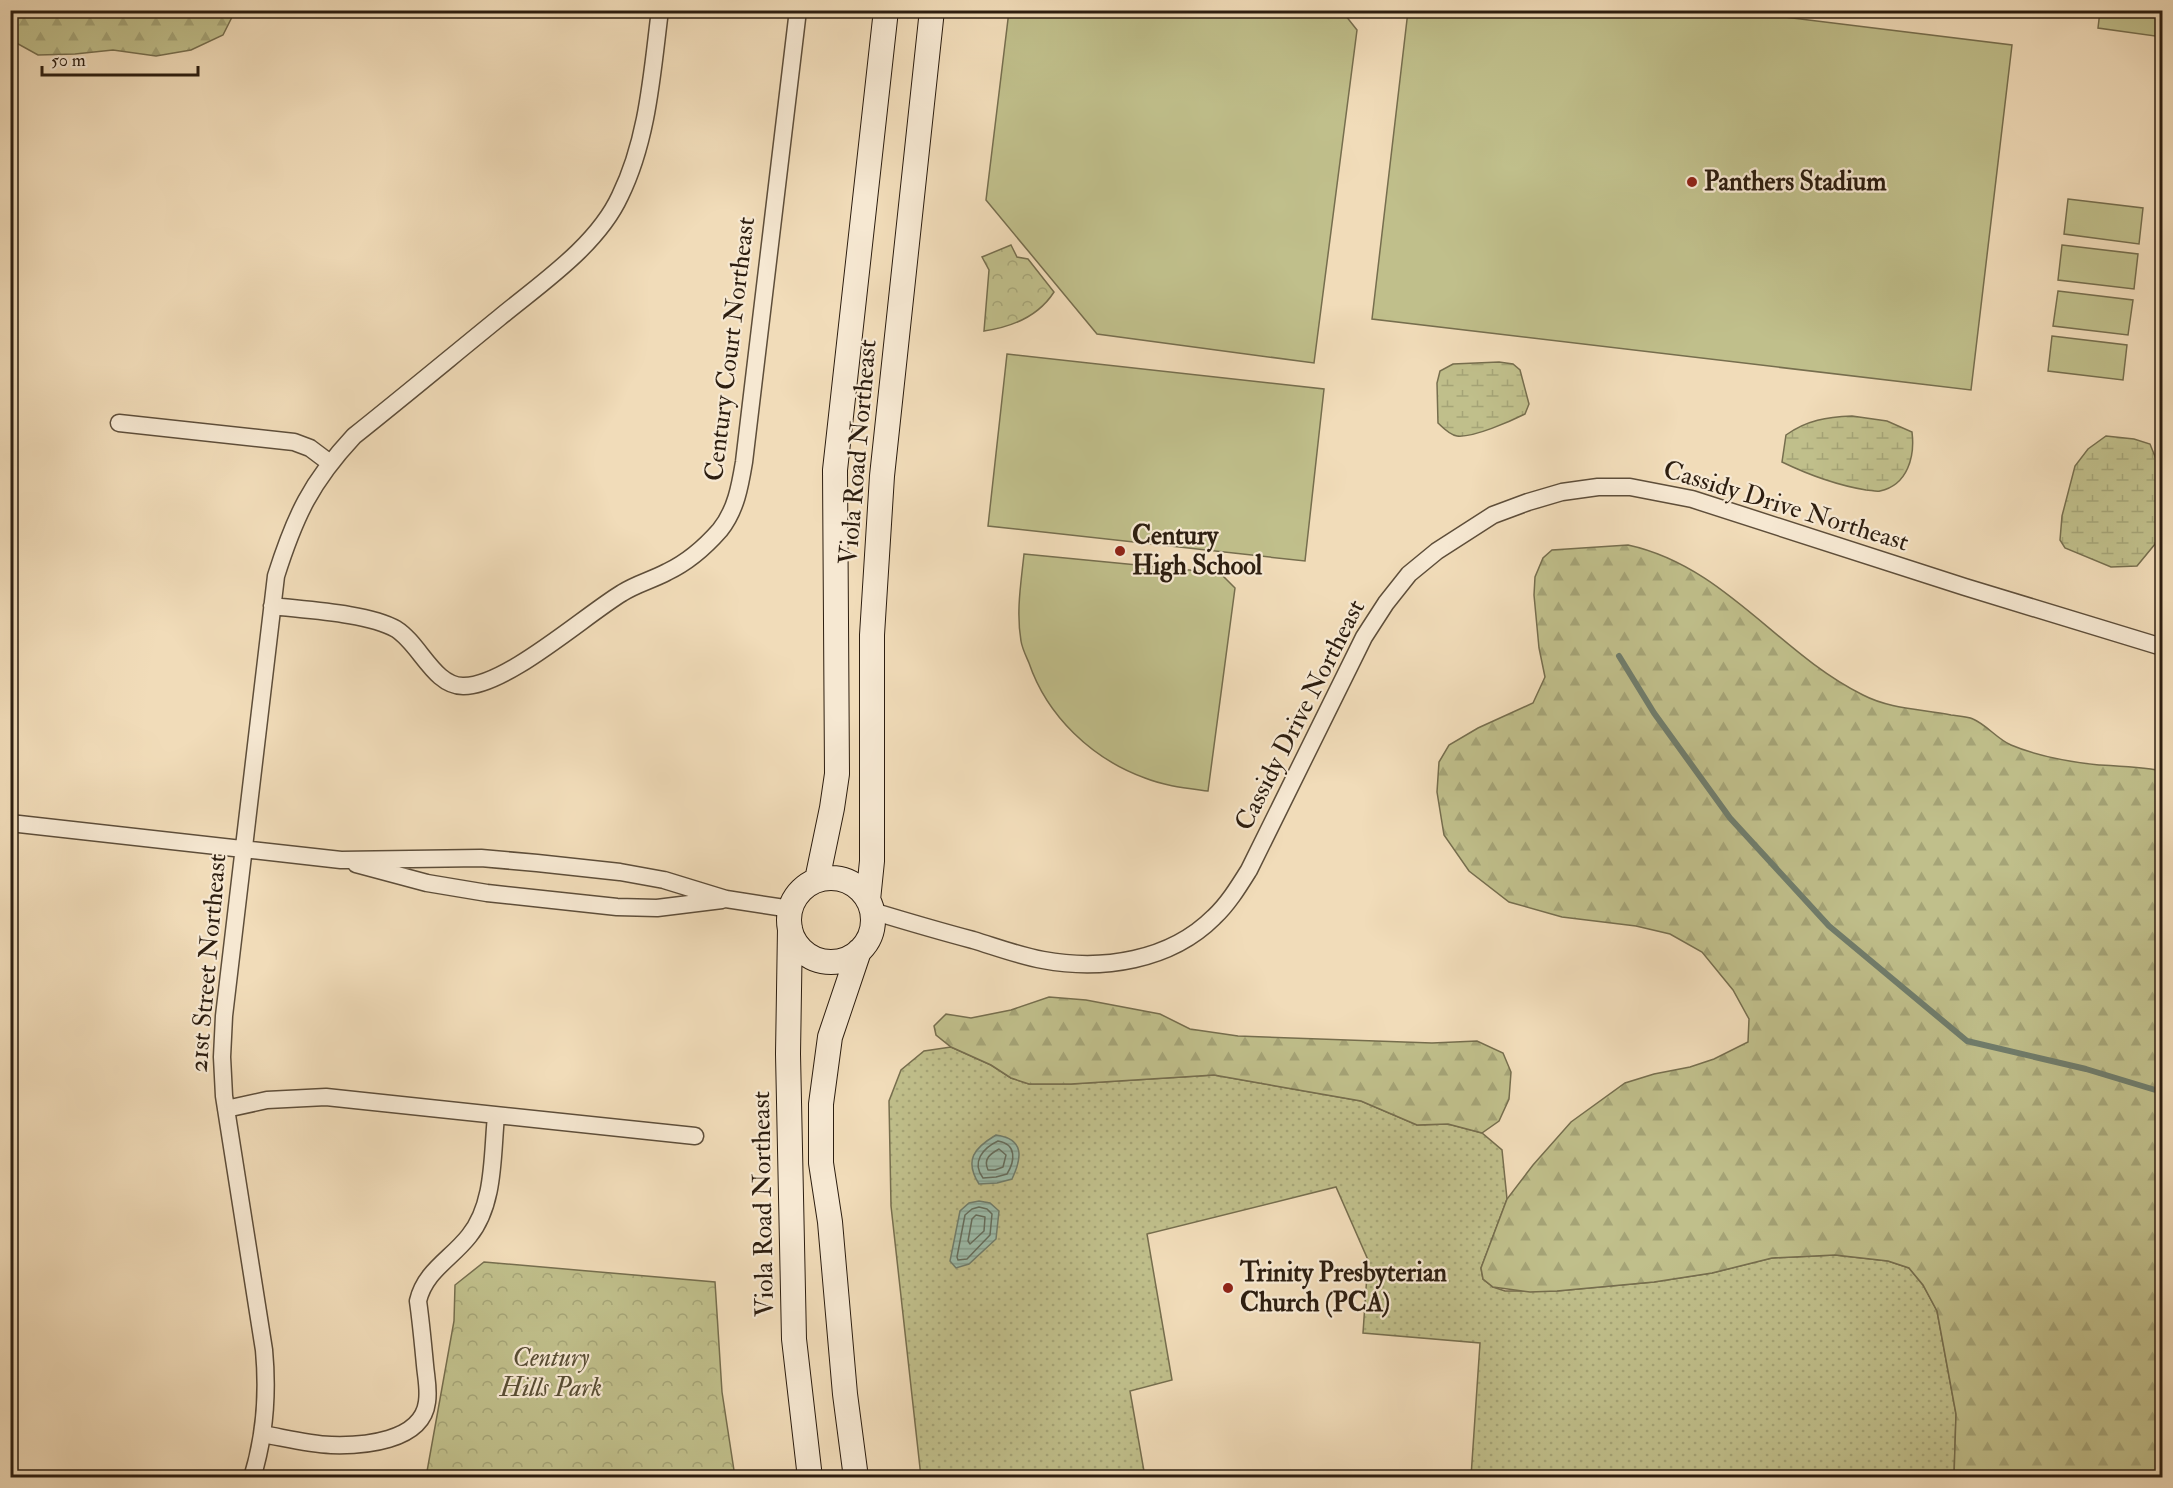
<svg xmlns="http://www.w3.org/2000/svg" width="2173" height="1488" font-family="'IM FELL Double Pica',serif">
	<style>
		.grass { fill: url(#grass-dots); stroke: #766e4e; stroke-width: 1.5 }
		.forest { fill: url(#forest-firs); stroke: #766e4e; stroke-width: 1.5 }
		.wetland { fill: url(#wetland-marsh); stroke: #766e4e; stroke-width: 1.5 }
		.park { fill: url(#park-crowns); stroke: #766e4e; stroke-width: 1.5 }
		.garden { fill: #c0bf8b; stroke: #766e4e; stroke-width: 1.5 }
		.water { fill: url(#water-rules); stroke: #707d6c; stroke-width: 1.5 }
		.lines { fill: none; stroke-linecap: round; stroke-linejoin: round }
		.shore { stroke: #646d5d; stroke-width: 1.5 }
		.stream { stroke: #707d6c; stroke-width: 6 }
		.minor-casing { stroke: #5e4e3a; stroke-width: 19 }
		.secondary-casing { stroke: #2d1e10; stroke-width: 26 }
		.minor { stroke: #f6e8d2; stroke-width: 16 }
		.secondary { stroke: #f6e8d2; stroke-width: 24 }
		.poi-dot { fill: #8f2418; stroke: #f6e8d2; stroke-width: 2 }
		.labels { text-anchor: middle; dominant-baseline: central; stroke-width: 4.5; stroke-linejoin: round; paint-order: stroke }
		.poi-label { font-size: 26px; font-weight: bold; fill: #2d1e10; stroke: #f6e8d2; text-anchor: start }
		.street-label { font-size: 26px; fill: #2d1e10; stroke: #f6e8d2 }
		.park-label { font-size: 26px; font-style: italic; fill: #594e35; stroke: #f6e8d2 }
	</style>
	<defs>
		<pattern id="grass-dots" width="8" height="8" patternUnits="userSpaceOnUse" patternTransform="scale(1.5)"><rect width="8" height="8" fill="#c0bf8b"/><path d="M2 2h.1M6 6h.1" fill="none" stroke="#a5a477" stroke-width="1.8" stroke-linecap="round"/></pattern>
		<pattern id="forest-firs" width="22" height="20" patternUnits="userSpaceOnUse" patternTransform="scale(1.5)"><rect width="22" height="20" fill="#c0bf8b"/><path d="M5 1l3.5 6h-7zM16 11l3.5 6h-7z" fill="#a5a477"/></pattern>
		<pattern id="wetland-marsh" width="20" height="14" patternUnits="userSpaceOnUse" patternTransform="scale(1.5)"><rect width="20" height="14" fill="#c0bf8b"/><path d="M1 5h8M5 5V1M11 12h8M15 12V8" fill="none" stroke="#a5a477"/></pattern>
		<pattern id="park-crowns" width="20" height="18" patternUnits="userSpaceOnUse" patternTransform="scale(1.5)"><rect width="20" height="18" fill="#c0bf8b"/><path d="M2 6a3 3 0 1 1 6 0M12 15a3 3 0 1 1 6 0" fill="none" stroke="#a5a477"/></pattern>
		<pattern id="water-rules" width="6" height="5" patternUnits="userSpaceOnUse" patternTransform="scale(1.5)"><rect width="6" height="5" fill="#9cbcaa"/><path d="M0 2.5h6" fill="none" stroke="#87a191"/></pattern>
	</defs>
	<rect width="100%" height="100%" fill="#f1dcb9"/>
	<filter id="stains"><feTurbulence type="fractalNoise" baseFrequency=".00333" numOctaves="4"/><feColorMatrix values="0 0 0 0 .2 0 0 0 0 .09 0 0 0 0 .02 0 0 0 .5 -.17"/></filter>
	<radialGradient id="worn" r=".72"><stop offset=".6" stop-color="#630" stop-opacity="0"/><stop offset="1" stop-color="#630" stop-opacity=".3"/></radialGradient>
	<!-- grass -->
	<path class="grass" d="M951,1047L991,1065L1011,1078L1029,1084H1071L1214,1075L1361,1101L1417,1125L1448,1124L1482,1133L1502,1150L1507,1199L1481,1268L1483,1279L1493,1287L1505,1291H1557L1654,1282L1712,1273L1772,1258L1835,1255L1888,1261L1909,1268L1923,1285L1937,1311L1956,1414L1954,1477H1471L1480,1343L1363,1333L1368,1260L1336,1187L1147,1234L1172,1380L1130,1391L1145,1477H921L891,1206L889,1101L901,1070L924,1051Z"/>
	<!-- forest -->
	<path class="forest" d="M11,10H235V11L223,35L191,50L156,56L113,50L75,54L38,55L11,40Z
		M1628,545C1725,566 1778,653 1863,695C1890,709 1921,709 1951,715C1958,716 1967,716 1973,719C1987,725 1997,739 2011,745C2037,756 2070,762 2099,765C2120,766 2142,767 2162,771V1477H1954L1956,1414L1937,1311L1923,1285L1909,1268L1888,1261L1835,1255L1772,1258L1712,1273L1654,1282L1557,1291L1530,1292L1493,1287L1483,1279L1481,1268L1507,1199L1533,1165L1571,1122L1625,1083L1654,1074L1690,1067L1714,1059L1748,1042L1749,1019L1733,990L1702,952L1670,934L1636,926L1562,917L1509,902L1469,871L1444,835L1437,792L1439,762L1449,745L1478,728L1533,703L1545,677L1539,648L1534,595L1535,577L1543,558L1552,550Z
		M1049,997L1086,1000L1160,1014L1190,1029L1238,1036L1432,1043L1477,1041L1503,1053L1511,1072L1509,1099L1499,1121L1482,1133L1448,1124L1417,1125L1361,1101L1214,1075L1071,1084H1029L1011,1078L991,1065L951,1047L936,1035L934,1026L946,1014L971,1018L1011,1010Z"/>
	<!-- wetland -->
	<path class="wetland" d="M1499,362L1513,364L1520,370L1529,404L1525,414C1511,421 1473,438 1457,436C1450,435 1443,428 1438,423L1437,383L1440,371L1453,364Z
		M1852,416L1887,421L1912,432C1915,456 1908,485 1880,491C1876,492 1870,490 1866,490C1836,485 1809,475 1782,462L1786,435C1807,420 1827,417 1852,416Z
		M2106,436L2134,439L2150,444L2162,474V525L2155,544L2137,566L2111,567L2065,548L2060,540L2062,516L2075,466L2088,449Z"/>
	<!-- park -->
	<path class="park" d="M1011,245L1017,257L1028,259L1054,292C1038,317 1012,327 984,331L989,270L982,257Z
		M484,1262L715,1282L722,1392L735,1477H426L454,1321L455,1285Z"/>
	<!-- garden -->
	<path class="garden" d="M1728,10L2012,45L1971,390L1372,319L1408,11Z
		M1009,11H1342L1357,30L1314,363L1097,334L986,200Z
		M2100,11H2162V37L2098,28Z
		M2068,199L2143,208L2139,244L2064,234Z
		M2062,245L2138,254L2134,289L2058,280Z
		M2058,291L2133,300L2128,335L2053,326Z
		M2052,336L2127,345L2123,380L2048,371Z
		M1007,354L1324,389L1305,561L988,526Z
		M1024,554L1220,573L1235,588L1208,791C1186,788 1165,786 1145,778C1092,759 1047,716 1029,663C1026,656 1022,648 1021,641C1016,612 1021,583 1024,554Z"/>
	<!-- water -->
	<path class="water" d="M996,1135C1025,1139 1022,1158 1012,1179L997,1183L979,1184C964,1160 974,1148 996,1135Z
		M979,1201L990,1203L999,1211L996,1239L969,1264L956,1268L950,1261L960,1211L969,1203Z"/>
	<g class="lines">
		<!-- shore -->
		<path class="shore" d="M998,1141C1017,1144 1015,1161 1007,1174L996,1177L983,1178C971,1162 983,1148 998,1141Z
			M999,1149L1006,1155L1003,1167L995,1170H988C983,1159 990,1154 999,1149Z
			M979,1207L987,1209L992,1214L990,1235L967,1259L958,1260L957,1257L965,1215L972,1209Z
			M976,1215L985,1217L984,1231L970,1244L968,1241L972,1219Z"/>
		<!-- stream -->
		<path class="stream" d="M1619,656L1654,713L1730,818L1829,926L1967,1041L2086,1069L2162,1092"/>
		<defs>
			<path id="minor" d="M119,423L294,442L310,448L330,463
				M272,606C305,610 368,613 396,629C420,644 434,686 463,686C505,687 584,616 622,593C636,584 652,580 667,572C686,563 706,546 720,530C736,510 740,486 744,462L798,10
				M10,823L341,860L481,858L537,863L620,872L664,880L726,899L791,909
				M356,864L427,883L487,893L617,907L657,908L722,900
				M872,911C905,921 939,931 973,940C996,947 1020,956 1043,960C1102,971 1170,961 1214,917C1228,904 1239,886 1249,870L1364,637L1386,603L1409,574L1437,551L1493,515L1528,502L1562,492L1598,487H1630L1692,499L1965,587L2162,647
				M226,1109L267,1100L326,1097L695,1136
				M262,1434C285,1438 308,1444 331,1445C362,1446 422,1442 427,1402C429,1389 426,1377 425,1365C423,1344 421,1322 418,1301C425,1271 451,1259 469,1236C495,1204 492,1155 496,1116
				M252,1478C265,1436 268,1393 264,1350L224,1096L222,1057L224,1016L276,576C295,516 311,482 354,436C403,397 451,357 499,318C540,284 597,246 620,196C648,139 652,73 660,10"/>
			<path id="secondary" d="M789 920a42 42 0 1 1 84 0a42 42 0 1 1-84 0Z
				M817,880L832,808L837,774L835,470L886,10
				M868,900L872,861V635L882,476L932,10
				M790,928L788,1054L794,1339L810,1478
				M856,1478L845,1394L830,1222L821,1163V1104L830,1037L859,951"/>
		</defs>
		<!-- minor casing -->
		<use href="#minor" class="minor-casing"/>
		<!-- secondary casing -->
		<use href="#secondary" class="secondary-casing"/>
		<!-- minor -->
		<use href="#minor" class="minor"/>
		<!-- secondary -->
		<use href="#secondary" class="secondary"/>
	</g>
	<!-- markers -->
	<g class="poi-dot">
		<circle cx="1692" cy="182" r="6"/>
		<circle cx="1120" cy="551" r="6"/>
		<circle cx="1228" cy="1288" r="6"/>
	</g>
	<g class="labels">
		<!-- poi labels -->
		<g class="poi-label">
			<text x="1704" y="182">Panthers Stadium</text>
			<text x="1132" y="536">Century<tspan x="1132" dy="30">High School</tspan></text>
			<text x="1240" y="1273">Trinity Presbyterian<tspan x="1240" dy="30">Church (PCA)</tspan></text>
		</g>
		<!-- street labels -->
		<g class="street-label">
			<text transform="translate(730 349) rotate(-83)">Century Court Northeast</text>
			<text transform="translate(858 452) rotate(-85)">Viola Road Northeast</text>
			<text transform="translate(1786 506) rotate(17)">Cassidy Drive Northeast</text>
			<text transform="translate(1300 715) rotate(-63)">Cassidy Drive Northeast</text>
			<text transform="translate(208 963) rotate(-85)">21st Street Northeast</text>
			<text transform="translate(763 1204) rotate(-91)">Viola Road Northeast</text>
		</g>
		<!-- park labels -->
		<g class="park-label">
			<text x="551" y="1358">Century<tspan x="551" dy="30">Hills Park</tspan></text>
		</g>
	</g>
	<!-- margin -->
	<rect width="2173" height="1488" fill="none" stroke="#f1dcb9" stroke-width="36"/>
	<rect x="12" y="12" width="2149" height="1464" fill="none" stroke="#2d1e10" stroke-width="3"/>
	<rect x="18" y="18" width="2137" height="1452" fill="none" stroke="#2d1e10" stroke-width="1.5"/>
	<!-- scale -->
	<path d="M42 66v9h156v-9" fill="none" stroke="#2d1e10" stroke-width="3"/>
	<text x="51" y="66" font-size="18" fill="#2d1e10" stroke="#f6e8d2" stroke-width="4.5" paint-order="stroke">50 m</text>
	<rect width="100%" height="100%" filter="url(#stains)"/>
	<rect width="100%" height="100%" fill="url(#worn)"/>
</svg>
